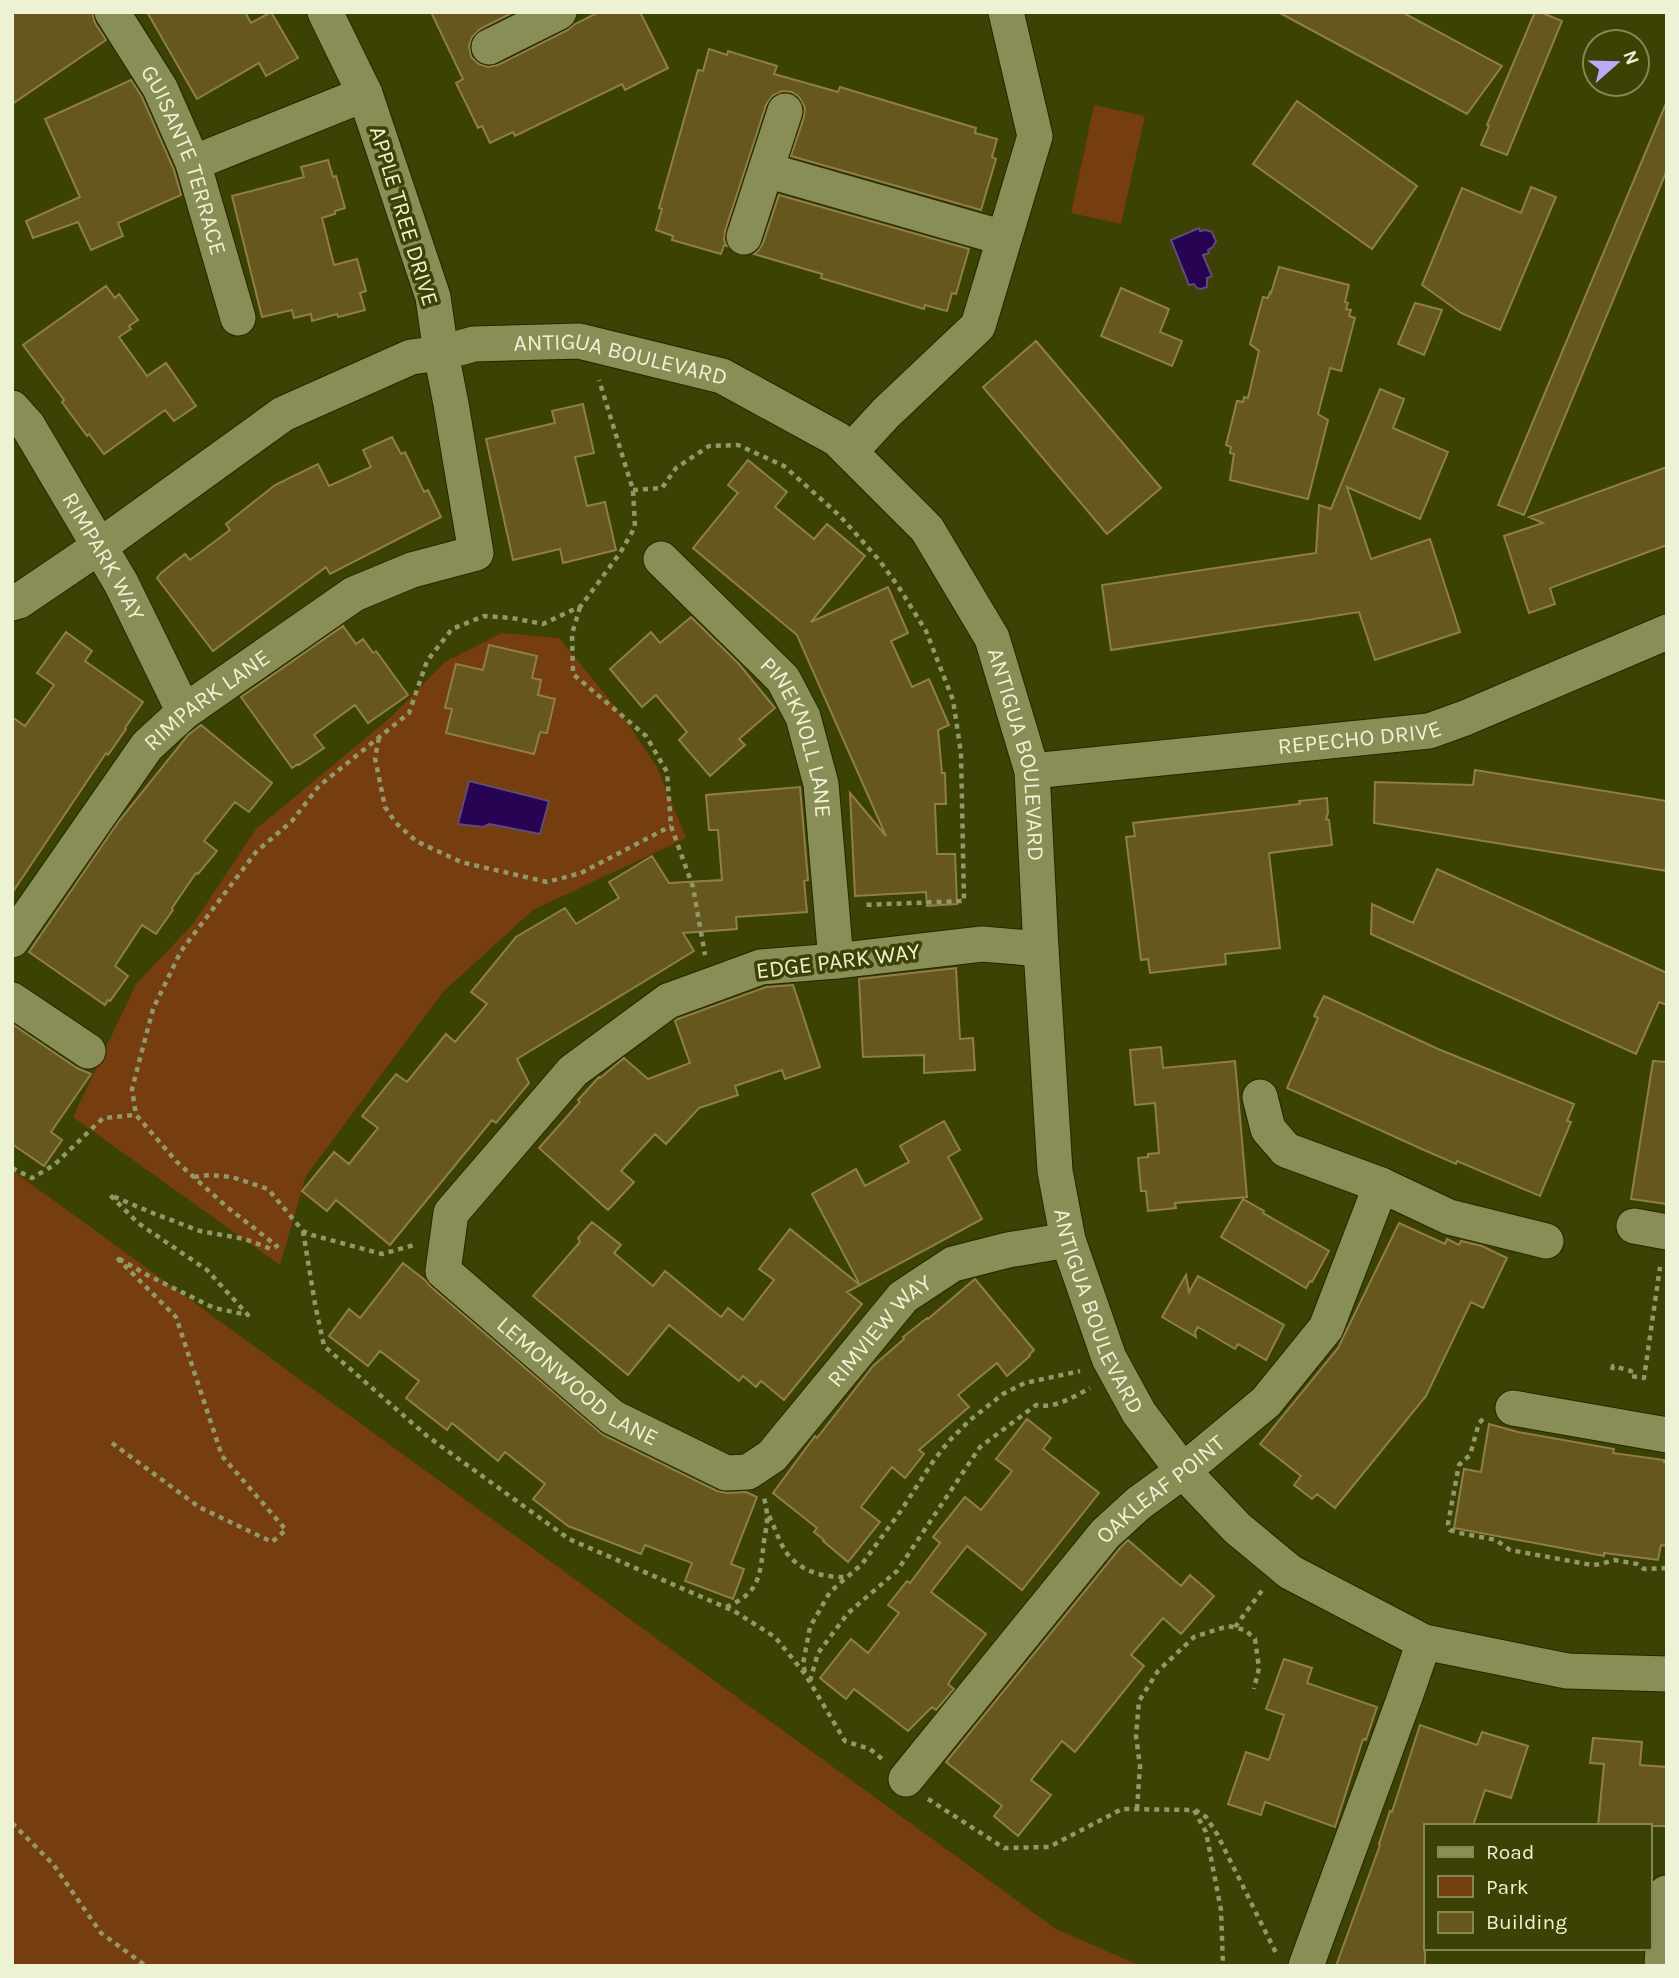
<svg xmlns="http://www.w3.org/2000/svg" width="1679" height="1978" font-family="Karla,sans-serif">
	<style>
		.green { fill: #763d0f }
		.water { fill: #260453; stroke: #624b7a; stroke-width: 2 }
		.building { fill: #66571e; stroke: #8f7f47; stroke-width: 2 }
		.lines { fill: none; stroke-linecap: round; stroke-linejoin: round }
		.minor-casing { stroke: #242700; stroke-width: 37 }
		.path { stroke: #93986a; stroke-width: 4.5; stroke-dasharray: 5 5; stroke-linecap: butt }
		.minor { stroke: #888e56; stroke-width: 35 }
		.labels { text-anchor: middle; dominant-baseline: central; stroke-width: 7; stroke-linejoin: round; paint-order: stroke }
		.street-label { font-size: 23px; fill: #edf2d4; stroke: #3c4104 }
	</style>
	<rect width="100%" height="100%" fill="#3c4104"/>
	<!-- green -->
	<path class="green" d="M1094,105L1145,116L1121,224L1071,213Z
		M502,633L559,638L622,715L657,767L686,838L533,910L443,992L306,1176L280,1265L73,1117L136,984L193,924L256,829L391,717L445,662Z
		M12,1170L1056,1929L1141,1966H12Z"/>
	<!-- water -->
	<path class="water" d="M1199,228L1200,231L1206,230L1212,232L1216,241L1213,247L1208,250L1209,253L1203,255L1212,276L1207,278V287L1201,289L1197,288L1194,284L1189,285L1171,240Z
		M469,781L549,801L540,834L489,824L483,827L458,824Z"/>
	<!-- building -->
	<path class="building" d="M12,12H92L95,23L106,40L12,104Z
		M147,12H245L251,23L271,12L298,58L266,76L259,63L197,99Z
		M431,12H510V14L480,29L472,37L469,46L471,57L479,64L488,67L498,65L568,30L575,24L599,12H640L668,68L625,90L622,84L515,136L513,132L490,143L482,126L478,128L456,83L463,79Z
		M1278,12H1402L1502,66L1467,114Z
		M1535,12H1540L1562,21L1507,155L1481,145L1489,126L1487,125Z
		M709,49L727,55L728,51L777,66L774,74L838,92L840,87L976,128L975,133L997,139L992,157L996,159L981,210L791,156L804,117L805,108L799,97L792,92L782,91L772,96L766,105L725,231L724,240L727,246L724,245L721,254L672,240L673,236L656,230L662,209L659,208L698,70L703,71Z
		M131,80L142,97L174,170L181,195L118,223L123,236L91,250L78,222L33,238L26,221L80,197L45,119Z
		M1297,101L1417,186L1372,249L1253,164Z
		M1667,101V170L1524,515L1498,505Z
		M328,160L333,177L336,176L345,208L335,211V214L322,218L334,265L357,259L366,291L360,293L365,310L338,317L337,314L312,321L311,314L294,318L292,310L262,317L232,196L304,177L301,167Z
		M1531,187L1556,197L1500,330L1461,313L1422,285L1462,188L1521,213Z
		M779,195L969,249L956,294L952,293L947,311L925,305L924,309L821,278L822,274L754,254L758,251L763,243Z
		M1279,267L1349,285L1345,302L1348,303L1346,309L1351,310L1349,316L1355,318L1341,371L1330,368L1318,414L1328,420L1308,499L1230,480L1234,454L1230,453L1231,447L1226,445L1237,401L1243,402L1244,397L1248,398L1259,351L1250,344L1263,297L1268,298L1270,292L1271,293Z
		M106,286L115,298L119,294L138,320L129,326L131,329L119,337L147,376L166,363L196,406L174,421L165,410L104,454L89,434L87,436L62,402L64,400L23,345Z
		M1121,288L1169,309L1160,332L1182,341L1172,366L1101,336Z
		M1415,303L1442,310L1424,355L1398,344Z
		M1036,341L1161,488L1107,534L983,387Z
		M1380,389L1404,399L1393,428L1448,452L1420,519L1347,487L1371,559L1430,539L1460,632L1375,660L1359,612L1111,650L1102,585L1316,553L1319,505L1331,509Z
		M583,404L594,453L575,457L587,506L605,502L616,550L563,563L560,549L513,560L486,439L555,423L552,411Z
		M392,437L401,454L405,452L424,492L428,490L441,517L330,574L326,567L213,651L157,578L161,573L185,554L190,560L230,530L226,524L275,485L318,464L329,486L371,467L363,450Z
		M748,460L787,492L775,507L814,539L827,524L865,556L811,622L888,587L908,633L891,641L912,687L929,679L949,725L938,730L942,773H945L946,804H935L937,854H955L957,904L927,906L926,892L855,896L850,793L886,836L797,635L693,548L738,493L728,485Z
		M1667,467V545L1550,588L1555,604L1529,613L1504,536L1543,523L1529,517Z
		M691,617L739,664L775,708L739,739L745,745L710,776L679,740L687,732L656,695L642,707L610,669L651,632L660,643Z
		M343,626L356,644L363,639L373,653L376,651L408,695L368,723L355,705L314,735L324,748L299,765L298,764L292,768L241,697Z
		M66,632L92,651L85,661L143,702L125,728L126,729L108,755L106,753L12,893V717L25,726L54,685L37,673Z
		M489,645L537,656L532,678L541,680L538,695L555,699L547,733L540,732L534,754L446,733L452,709L445,708L456,664L483,670Z
		M201,725L272,783L249,812L235,802L204,841L217,851L198,874L196,873L172,908L173,910L156,934L142,925L115,966L128,976L110,1001L108,1000L105,1005L29,952L119,821L188,735Z
		M1475,770L1667,801V871L1374,823L1375,782L1473,785Z
		M800,787L808,880L804,881L807,912L736,917L737,929L683,933L694,951L517,1059L529,1083L496,1123L492,1120L390,1245L336,1200L327,1211L302,1191L334,1152L349,1164L378,1128L362,1116L396,1074L407,1082L446,1034L455,1042L487,1004L471,992L516,937L565,908L576,924L619,898L609,882L652,856L669,883L722,880L718,830H709L706,795Z
		M1327,798L1328,813L1326,819L1329,820L1332,845L1269,853L1280,948L1225,954L1226,964L1150,973L1148,959L1141,960L1126,837L1135,836L1133,823L1300,804L1299,801Z
		M1437,869L1667,973V1005L1659,1002L1636,1054L1371,934L1372,904L1413,923Z
		M956,968L960,1039L973,1038L975,1070L924,1073V1055L863,1057L859,979Z
		M793,985L820,1067L785,1079L782,1070L735,1086L738,1095L699,1108L666,1144L655,1134L621,1171L634,1182L608,1210L539,1148L580,1102L578,1100L599,1077L600,1078L624,1058L648,1079L690,1063L675,1021L678,1019L766,987Z
		M1324,996L1438,1049L1574,1104L1567,1121L1571,1122L1540,1196L1457,1161L1456,1164L1424,1150L1287,1088L1318,1018L1314,1016Z
		M12,1024L77,1068L91,1074L51,1132L62,1140L44,1166L12,1144Z
		M1161,1047L1163,1068L1235,1061L1247,1197L1175,1203L1176,1208L1148,1211L1146,1191H1141L1138,1158L1148,1157V1154L1159,1153L1155,1103L1135,1105L1130,1050Z
		M1653,1061L1667,1062V1204L1631,1199Z
		M944,1121L960,1150L948,1157L982,1219L860,1285L812,1194L856,1169L865,1186L909,1162L900,1146Z
		M1243,1199L1264,1211L1263,1213L1329,1251L1312,1282L1310,1281L1306,1288L1221,1237Z
		M592,1222L621,1245L614,1253L653,1286L665,1271L721,1317L728,1308L743,1320L774,1280L759,1269L790,1229L860,1285L847,1292L862,1304L784,1400L761,1381L756,1387L743,1376L739,1381L669,1325L628,1375L533,1296L580,1242L578,1238Z
		M1399,1223L1445,1244L1447,1239L1459,1245L1461,1241L1482,1246L1507,1258L1483,1308L1471,1302L1426,1396L1335,1508L1317,1494L1312,1499L1294,1485L1301,1476L1260,1444L1338,1348Z
		M403,1263L426,1281L430,1286L603,1435L717,1491L727,1493L746,1492L757,1497L731,1564L744,1569L733,1599L685,1581L692,1563L645,1545L641,1554L568,1526L533,1499L545,1484L505,1452L498,1461L452,1423L447,1430L406,1398L419,1381L380,1351L368,1366L329,1336L349,1309L360,1318Z
		M1186,1275L1189,1292L1198,1276L1284,1325L1266,1360L1238,1344L1235,1349L1198,1327L1195,1332L1196,1337L1162,1317Z
		M975,1279L1034,1350L1029,1355L1030,1356L1007,1376L997,1363L958,1395L969,1407L919,1450L924,1454L905,1478L892,1467L861,1507L880,1522L848,1562L823,1541L824,1540L814,1532L817,1528L773,1493L815,1436L817,1438L873,1366L904,1339L903,1337L927,1318L928,1319Z
		M1027,1419L1051,1438L1043,1449L1099,1493L1022,1590L967,1546L931,1592L986,1634L952,1678L948,1684L954,1689L936,1710L932,1707L908,1731L854,1689L846,1699L820,1678L851,1639L868,1653L899,1613L888,1605L907,1581L910,1583L940,1543L933,1537L965,1497L981,1510L1012,1471L996,1459Z
		M1489,1424L1518,1432L1614,1449L1613,1453L1664,1460V1462L1667,1463V1546L1661,1545L1658,1560L1604,1553V1556L1454,1528L1464,1469L1481,1472Z
		M1128,1540L1181,1586L1190,1575L1214,1596L1181,1634L1163,1618L1131,1655L1144,1666L1075,1752L1062,1741L1031,1780L1051,1795L1018,1836L994,1816L1002,1806L946,1762L1120,1548Z
		M1284,1659L1312,1668L1307,1683L1377,1707L1366,1740L1363,1739L1335,1827L1265,1802L1261,1815L1228,1804L1246,1752L1269,1760L1284,1715L1266,1709Z
		M1420,1725L1477,1745L1482,1732L1528,1746L1511,1798L1485,1790L1473,1826H1425V1966H1336L1380,1845L1379,1844L1390,1811L1392,1812Z
		M1593,1738L1642,1742L1640,1765L1667,1767V1826H1598L1604,1764L1590,1763Z"/>
	<g class="lines">
		<defs>
			<g id="minor">
				<path id="s1" d="M112,12L160,88L193,163L238,318"/>
				<path d="M489,47L559,12"/>
				<path d="M193,163L365,94"/>
				<path d="M766,170L1004,238"/>
				<path d="M744,237L785,111"/>
				<path id="s2" d="M12,408L28,426L121,583L184,712"/>
				<path d="M850,452L886,413L978,326L1035,136L1006,12"/>
				<path id="s3" d="M661,559L783,679L803,717L821,784L836,961"/>
				<path id="s4" d="M12,603L19,601L100,546L283,414L411,357L441,353L474,344L579,341L722,376L837,439L927,529L992,638L1032,771L1041,949L1055,1171L1068,1240L1109,1358L1139,1413L1183,1471L1237,1528L1290,1572L1424,1642L1567,1671L1667,1674"/>
				<path id="s5" d="M1032,771L1429,731L1465,718L1667,632"/>
				<path id="s6" d="M12,940L147,746L184,712L354,594L412,570L476,553L451,404L441,353L433,297L365,94L325,12"/>
				<path id="s7" d="M1041,949L982,944L836,961L761,967L668,1001L573,1071L451,1213L443,1271L612,1417L726,1473L748,1472L772,1456L903,1297L953,1264L1008,1250L1068,1240"/>
				<path d="M12,1000L88,1051"/>
				<path d="M1260,1097L1268,1129L1286,1150L1381,1185L1449,1217L1546,1241"/>
				<path d="M1634,1226L1667,1232"/>
				<path d="M1513,1408L1667,1435"/>
				<path id="s8" d="M906,1779L1105,1534L1139,1503L1183,1471L1266,1402L1326,1328L1381,1185"/>
				<path d="M1306,1966L1406,1694L1424,1642"/>
				<path d="M1662,1966L1666,1893"/>
			</g>
		</defs>
		<!-- minor casing -->
		<use href="#minor" class="minor-casing"/>
		<!-- path -->
		<path class="path" d="M633,490L662,488L676,468L709,446L738,445L784,466L840,516L879,560L898,586L926,631L953,700L961,753L964,901L863,905
			M580,607L572,634L573,674L646,736L667,772L671,826L693,887L705,955
			M379,738L375,758L385,807L396,823L416,841L461,862L547,882L581,873L671,826
			M12,1168L32,1178L54,1165L103,1118L136,1115
			M194,1177L209,1175L232,1177L268,1189L303,1231L312,1235L382,1254L414,1245
			M303,1231L315,1304L324,1346L427,1436L569,1539L734,1611L775,1637L805,1674L845,1741L870,1749L882,1759
			M1612,1370L1613,1366L1631,1371L1630,1376L1644,1378L1660,1267
			M1483,1419L1479,1423L1470,1455L1459,1465L1458,1470L1448,1524L1450,1530L1460,1533L1496,1540L1510,1550L1592,1565L1601,1564L1614,1560L1637,1564L1644,1569L1667,1568
			M112,1443L199,1507L272,1542L286,1530L222,1456L176,1317L116,1257L149,1276L214,1308L248,1315L207,1270L138,1223L110,1195L155,1214L200,1231L245,1239L271,1249L277,1246L227,1207L177,1162L136,1115L132,1089L153,1009L181,951L256,852L292,821L319,786L409,713L427,661L452,629L484,616L512,618L543,624L581,606L620,553L635,527L633,490L599,380
			M769,1516C775,1528 779,1541 786,1552C799,1571 824,1578 846,1577
			M726,1607C761,1593 760,1574 764,1541C767,1523 769,1517 764,1498
			M1235,1627L1263,1589
			M805,1672L803,1664L810,1627L830,1592L862,1564L900,1512L934,1460L949,1441L970,1420L1003,1394L1025,1383L1080,1371
			M810,1681L818,1653L848,1613L897,1571L980,1447L1036,1405C1055,1409 1073,1397 1090,1388
			M928,1799L1004,1848L1049,1847L1122,1809L1194,1810L1206,1832L1221,1910L1223,1966
			M1137,1809L1140,1766L1136,1736L1139,1701L1158,1671L1194,1637L1228,1626L1245,1630L1255,1639L1259,1668L1254,1689
			M1195,1810L1206,1817L1217,1834L1276,1953
			M12,1823L53,1864L101,1933L146,1966"/>
		<!-- minor -->
		<use href="#minor" class="minor"/>
	</g>
	<g class="labels">
		<!-- street labels -->
		<g class="street-label">
			<text stroke="none"><textPath href="#s1" startOffset="166">GUISANTE TERRACE</textPath></text>
			<text transform="translate(404 216) rotate(73)">APPLE TREE DRIVE</text>
			<text stroke="none"><textPath href="#s4" startOffset="684">ANTIGUA BOULEVARD</textPath></text>
			<text stroke="none"><textPath href="#s2" startOffset="175">RIMPARK WAY</textPath></text>
			<text stroke="none"><textPath href="#s6" startOffset="312">RIMPARK LANE</textPath></text>
			<text stroke="none"><textPath href="#s5" startOffset="329">REPECHO DRIVE</textPath></text>
			<text stroke="none"><textPath href="#s3" startOffset="231">PINEKNOLL LANE</textPath></text>
			<text stroke="none"><textPath href="#s4" startOffset="1293">ANTIGUA BOULEVARD</textPath></text>
			<text transform="translate(838 961) rotate(-7)">EDGE PARK WAY</text>
			<text stroke="none"><textPath href="#s4" startOffset="1860">ANTIGUA BOULEVARD</textPath></text>
			<text stroke="none"><textPath href="#s7" startOffset="1311">RIMVIEW WAY</textPath></text>
			<text stroke="none"><textPath href="#s7" startOffset="919">LEMONWOOD LANE</textPath></text>
			<text stroke="none"><textPath href="#s8" startOffset="387">OAKLEAF POINT</textPath></text>
		</g>
	</g>
	<!-- border -->
	<rect width="1679" height="1978" fill="none" stroke="#edf2d4" stroke-width="28"/>
	<!-- legend -->
	<rect x="1424" y="1824" width="228" height="126" fill="#3c4104" stroke="#838857" stroke-width="2"/>
	<rect x="1438" y="1847" width="35" height="10" fill="#888e56" stroke="#838857" stroke-width="2"/>
	<text x="1486" y="1859" font-size="21" fill="#edf2d4">Road</text>
	<rect x="1438" y="1876" width="35" height="21" fill="#763d0f" stroke="#838857" stroke-width="2"/>
	<text x="1486" y="1894" font-size="21" fill="#edf2d4">Park</text>
	<rect x="1438" y="1912" width="35" height="21" fill="#66571e" stroke="#838857" stroke-width="2"/>
	<text x="1486" y="1929" font-size="21" fill="#edf2d4">Building</text>
	<!-- north arrow -->
	<g transform="translate(1616 63) rotate(70)"><circle r="33" fill="#3c4104" stroke="#838857" stroke-width="2"/>
	<path d="M0-5L12 26L0 18L-12 26Z" fill="#bbaaf6"/>
	<text y="-10" font-size="19" font-weight="bold" text-anchor="middle" fill="#edf2d4">N</text>
	</g>
</svg>
